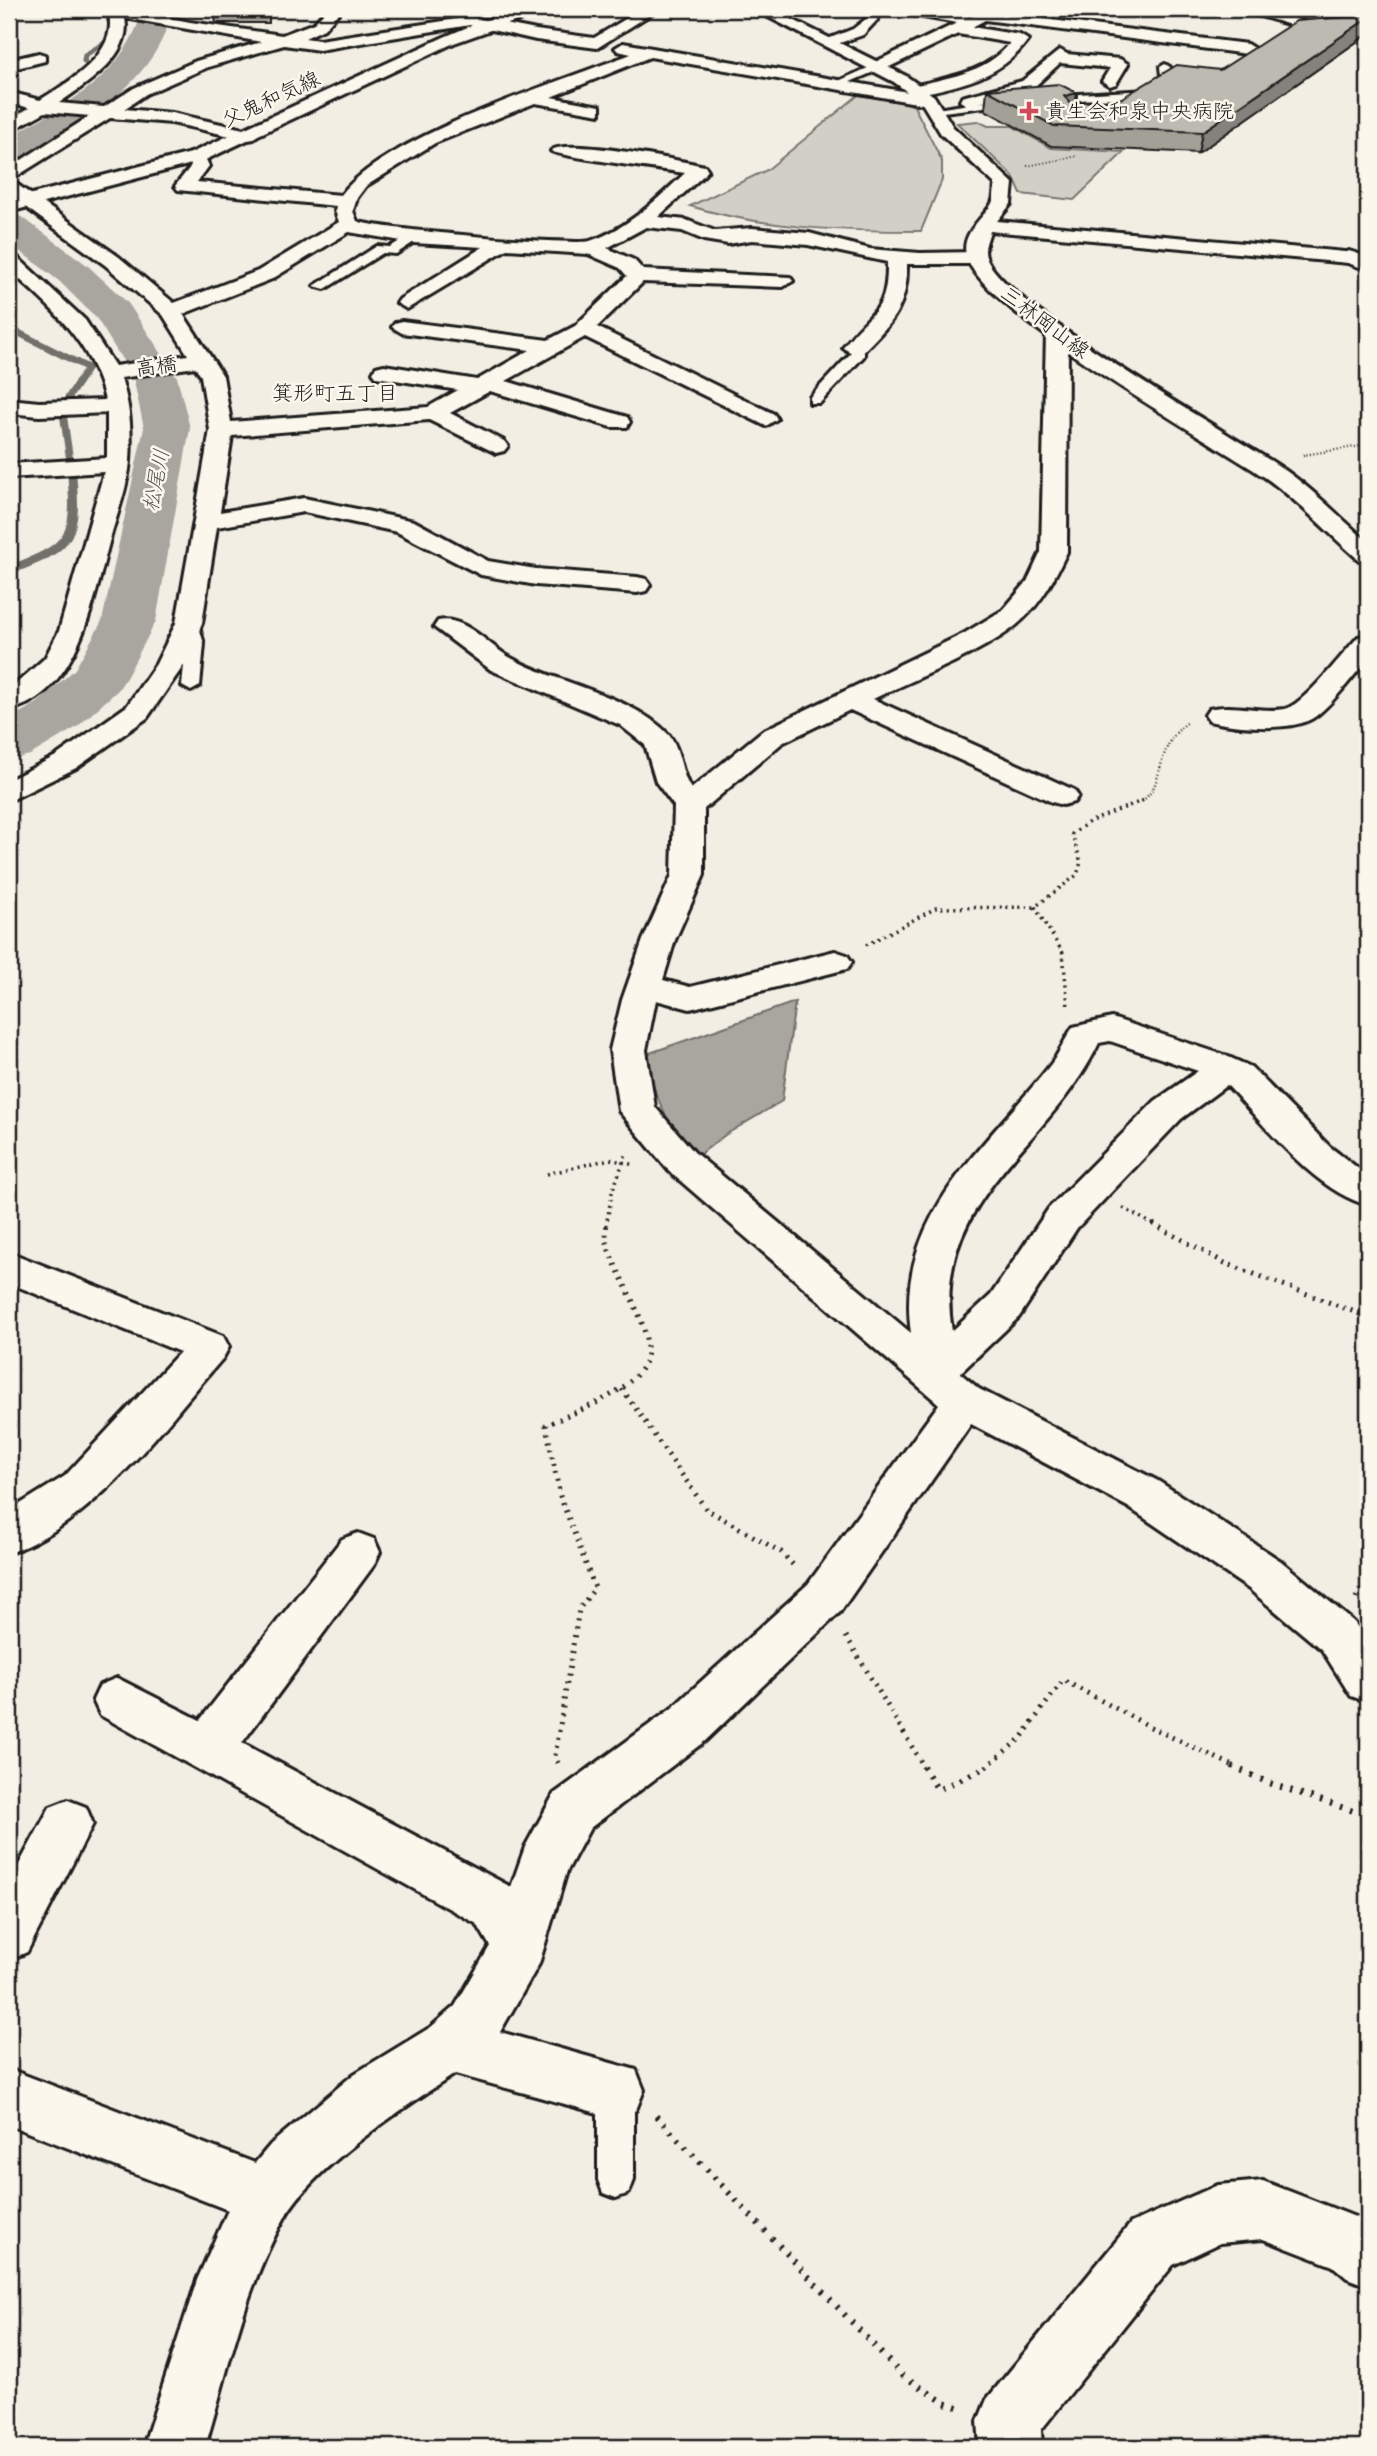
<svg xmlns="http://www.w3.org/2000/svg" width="1377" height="2456" font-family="'Shantell Sans','Klee One',sans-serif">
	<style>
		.green { fill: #d2cfc6; stroke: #777671; stroke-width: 2 }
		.water { fill: #a9a6a0; stroke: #716f6b; stroke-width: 2 }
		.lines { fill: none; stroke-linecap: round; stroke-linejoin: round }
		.stream-far2 { stroke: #716f6b; stroke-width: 5 }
		.stream-far1 { stroke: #716f6b; stroke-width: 7 }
		.stream { stroke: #716f6b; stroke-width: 9 }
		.river { fill: #a9a6a0; fill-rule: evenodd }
		.lane-casing { stroke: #1c1c1c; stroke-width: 6 }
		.street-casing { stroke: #1c1c1c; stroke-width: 6 }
		.secondary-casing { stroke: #1c1c1c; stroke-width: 6 }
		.path-far4 { stroke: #1c1c1c; stroke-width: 2; stroke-dasharray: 1 2.5; stroke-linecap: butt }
		.path-far3 { stroke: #1c1c1c; stroke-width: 2.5; stroke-dasharray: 1 2.5; stroke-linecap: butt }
		.path-far2 { stroke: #1c1c1c; stroke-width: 3.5; stroke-dasharray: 2 4.5; stroke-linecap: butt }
		.path-far1 { stroke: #1c1c1c; stroke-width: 5; stroke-dasharray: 2 6; stroke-linecap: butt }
		.path { stroke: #1c1c1c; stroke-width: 6; stroke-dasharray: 2.5 8; stroke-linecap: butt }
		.lane { fill: #fbf7ec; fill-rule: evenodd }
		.street { fill: #fbf7ec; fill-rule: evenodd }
		.secondary { fill: #fbf7ec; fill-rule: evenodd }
		.wall { fill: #a3a098; stroke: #1c1c1c; stroke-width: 2 }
		.shaded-wall { fill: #84827c; stroke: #1c1c1c; stroke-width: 2 }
		.building { fill: #bdbab1; stroke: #1c1c1c; stroke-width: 2 }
		.poi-dot { fill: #d1495b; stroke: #fbf7ec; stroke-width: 2.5 }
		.labels { text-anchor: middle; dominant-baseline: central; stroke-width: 5; stroke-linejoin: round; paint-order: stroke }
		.far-street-label { font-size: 21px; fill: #1c1c1c; stroke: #fbf7ec }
		.far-poi-label { font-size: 21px; fill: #1c1c1c; stroke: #fbf7ec; text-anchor: start }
		.far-neighbourhood-label { font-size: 21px; fill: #1c1c1c; stroke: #fbf7ec }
		.far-water-label { font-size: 21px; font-style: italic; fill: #545351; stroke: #fbf7ec }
	</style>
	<rect width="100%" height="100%" fill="#f2eee4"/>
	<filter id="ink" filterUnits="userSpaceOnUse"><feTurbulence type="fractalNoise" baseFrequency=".0143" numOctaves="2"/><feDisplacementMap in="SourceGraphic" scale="14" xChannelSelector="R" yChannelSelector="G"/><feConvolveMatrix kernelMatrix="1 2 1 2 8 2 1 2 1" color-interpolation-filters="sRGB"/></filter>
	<g filter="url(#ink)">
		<!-- green -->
		<path class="green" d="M862,92L894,97L914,106L942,161V180L921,231C843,231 765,229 690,206L767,170Z
			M978,121L988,126H1012L1051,148L1124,152L1074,200L1021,194L1013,176L957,123Z"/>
		<!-- water -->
		<path class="water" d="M795,1002L782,1101L725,1135L695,1158C670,1125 650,1096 647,1054Z"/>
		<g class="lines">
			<!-- stream-far2 -->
			<path class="stream-far2" d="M107,11L109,22
				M78,76L90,67L84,61L85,55L113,38"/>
			<!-- stream-far1 -->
			<path class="stream-far1" d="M9,328L88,368L64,404
				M63,413L71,468"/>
			<!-- stream -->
			<path class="stream" d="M9,570C74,547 78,535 71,466"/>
			<!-- river -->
			<path class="river" d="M143,9H173C154,86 85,121 21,158L9,161V137C67,104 124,77 143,9Z
				M9,214L22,217L87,265L128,303L177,377L190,428L156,621L126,678L118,690L77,727L30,755L9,760V719L37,703L75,669L102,621L144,428L133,377L97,319L59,281L9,243Z"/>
			<defs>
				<path id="lane" d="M879,63L883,68L843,85L834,83Z
					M1165,64L1170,67L1172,84L1150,96L1009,104L935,113L930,110L1009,98L1148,90L1162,83L1160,67Z
					M413,233L419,237L417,240L396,254L383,253L325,289L314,286L377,246L390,247Z
					M854,344L864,350V356L820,403H810V397L851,353L847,348Z
					M189,618L198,623L204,644L200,686L191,691L182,686L186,644L180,623Z
					M616,2072L628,2078L634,2090V2180L629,2193L616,2198L603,2193L598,2180V2090L604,2078Z"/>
				<path id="street" d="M98,9H126L190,22L282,35L314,23L327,9H342L324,29L305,38L319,40L470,17L536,30L594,38L642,9H659L597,48L536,40L470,25L319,50L284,45L208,67L146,94L124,109L172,113L248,130L257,135L254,139L248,140L172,123L110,118L9,181V168L90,116L45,112L9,132V120L29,108L9,102V92L40,100C69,82 118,54 109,14ZM125,18L261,42L196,61L134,88L104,107L59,103C85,85 133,55 125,18Z
					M912,9L970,17L986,12L1247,44L1255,49L1247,54L985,20L972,27L1020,35L1028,40C1002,77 962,85 920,94L936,100L928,105L650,57L551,97L600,106V114L535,103L435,143L366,186L357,198L353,211L357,221C372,229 574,246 590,241C628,229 657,199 685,173C668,170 556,156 551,151C563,137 683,161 705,166L708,170L705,174L658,217L686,220L715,231L752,228L809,233L870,249L920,253L976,252L986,258L976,264H907C908,308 891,323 862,353L854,354L843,348C869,310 888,317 887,262L808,245L752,240L728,244L704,240L682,231L646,227L607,248L634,260L643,270L790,277L793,281L783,287L643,282L597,327L774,414L777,419L766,426L585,337L506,381L627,417L630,422L627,427H611L490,391L450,413L504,441L508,446L504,451L496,453L429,420L232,436L220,512L304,498L414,521L488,561L536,569L637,577L646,579L650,585L646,591L637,593L536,585L481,575L397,532L304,512L217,527L202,623L184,665L147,718L76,768L9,801V780L56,756L127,706L156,664L176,623L210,430L201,376L195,367L121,378C130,406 132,430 130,461C128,486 117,514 110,539C94,597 79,695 9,710V690L45,658L59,631L104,472L9,478V464L107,458V413L39,416L9,413V399L39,402L105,400C92,343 51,307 9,270V254L16,256L85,320L115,366L188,355L163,315L105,265L9,195V182L15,183L119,257L174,303L258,271L339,222L335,211L336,206L178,190L175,186L191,166L188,157L191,153H203L209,166L197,182L341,195C386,135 557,83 631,54L618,51L615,48L623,43L908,92L909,87C944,78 986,74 1010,43L958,34L885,69H873V63L957,23L912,15ZM349,232L413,243L483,247L400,299L397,303L407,309L507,249L588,254L620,268L627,276L575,326L548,340L402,321L395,323L392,327L402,333L530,350L477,380L384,365L376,367L373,372L376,377L458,390L428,407L231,422L223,376L183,314L272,279Z
					M1245,9H1267L1312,24L1304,29L1247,12Z
					M871,15L878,19L863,35L828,47L820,42L853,29Z
					M1060,50L1067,54L1120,59L1128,64L1116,84L1110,86L1102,81L1110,68L1060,63L1034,87L968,106L960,101L962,97L1022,81Z
					M39,53L45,55V61L9,70V60Z
					M1349,251L1368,257V270L1342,261L1339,257Z
					M1057,327L1068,333L1067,552C1055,577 1043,601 1022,620C993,649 912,680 873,699L1074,790L1078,796L1074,802L1063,805L1052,802L850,710L782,743L704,809V875L675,940L663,980L690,987L835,951L847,955L852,962L847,969L690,1009L656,1000L646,1050L655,1107L695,1153L911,1333C894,1216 987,1147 1051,1064C1060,1052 1065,1039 1073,1027L1112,1018L1224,1055L1251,1067L1330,1147L1368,1176V1205C1314,1191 1265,1125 1227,1085L1181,1119L1077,1228L1019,1317L960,1373L979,1389L1158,1481L1281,1561L1354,1622L1368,1642V1702L1351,1696L1322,1650L1249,1589L1128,1507L971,1424L840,1612L705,1741L590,1828L567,1871L539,1964L500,2032L636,2070L644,2090L636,2110L616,2118L455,2074C406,2106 313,2167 285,2217C245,2287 228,2371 205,2447H143L197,2280L228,2210L9,2125V2069L255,2163L271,2144L354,2074L431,2027L455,2006L490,1946L477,1924L100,1715L93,1700L100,1685L117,1678L200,1720L342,1539L358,1533L374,1539L380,1552L374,1565L242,1743L511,1887L525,1847L554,1794L671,1709L808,1584L939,1404L669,1171L619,1111L610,1050L622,1000L643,940L672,875L674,806L656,782L645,745L620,725L491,670L434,627L438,621C464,615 489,646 511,658C558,684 632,695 669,735C681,749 680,773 691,789L762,731L963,634L1003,610L1027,582L1041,552L1046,333ZM1110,1041L1198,1071L1155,1101L1049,1208L991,1295L952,1331C930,1198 1050,1147 1099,1043Z
					M1368,635V659C1352,677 1336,700 1316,716C1295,733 1234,727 1209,721L1205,715L1209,709C1234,703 1260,713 1285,709C1304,705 1343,653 1358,637Z
					M9,1252L223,1336L229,1347L223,1358C163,1426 97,1522 9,1553V1511L65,1476L180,1352L9,1283Z
					M68,1800L86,1807L93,1824L27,1952L9,1960V1883L50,1807Z
					M1263,2181L1368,2222V2286L1347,2278L1333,2266L1263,2239L1220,2243L1173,2265L1041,2430L1042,2447H980L978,2421L987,2399L1131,2223L1218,2185Z"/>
				<path id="secondary" d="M527,9H550L454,43L203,161L9,212V200L191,153L444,37L482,21Z
					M753,9H771L906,76L934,96L953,127L1013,183L1011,204L997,221L1356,253L1359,257L1349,263L990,231C988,239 983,248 986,257C1001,304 1227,432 1279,466C1311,487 1339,517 1368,542V563L1359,560C1328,533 1297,499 1263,476C1209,440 978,309 966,255C961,234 981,220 991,205C995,199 994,191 995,184L941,134L922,103L894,82Z"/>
			</defs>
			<!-- lane casing -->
			<use href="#lane" class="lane-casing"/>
			<!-- street casing -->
			<use href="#street" class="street-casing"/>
			<!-- secondary casing -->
			<use href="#secondary" class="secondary-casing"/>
			<!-- path-far4 -->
			<path class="path-far4" d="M1027,166L1078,156"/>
			<!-- path-far3 -->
			<path class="path-far3" d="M1303,455L1368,445
				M1142,801C1167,783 1153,747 1188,722"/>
			<!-- path-far2 -->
			<path class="path-far2" d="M1035,907L1063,953L1068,1007
				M866,945L936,908L1035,907L1077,875L1081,862L1072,834L1089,822L1144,800
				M547,1174L610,1159L634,1165
				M1123,1208L1156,1226
				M606,1226L612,1193L626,1154"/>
			<!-- path-far1 -->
			<path class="path-far1" d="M1153,1224L1225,1263L1368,1317
				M622,1389L706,1509L781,1552L795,1567
				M1356,1598L1368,1572
				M846,1636L924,1767
				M558,1763L555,1756L579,1609L595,1588L560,1496L546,1425C576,1411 651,1388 647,1346C645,1321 630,1297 620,1275C612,1257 603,1244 607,1224
				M986,1767L1021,1738L1063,1680L1154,1729L1236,1767"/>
			<!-- path -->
			<path class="path" d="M923,1766L938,1790L988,1766
				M1232,1766L1269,1783L1368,1816
				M656,2116L902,2375L945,2403L961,2408"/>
			<!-- lane -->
			<use href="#lane" class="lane"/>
			<!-- street -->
			<use href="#street" class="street"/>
			<!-- secondary -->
			<use href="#secondary" class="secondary"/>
		</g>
		<!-- wall -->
		<path class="wall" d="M269,9V23H216L215,18Z
			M1368,15V34L1198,153L1051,146L985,110L987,90L1077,93L1076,103L1105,108L1220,70Z"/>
		<!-- shaded-wall -->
		<path class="shaded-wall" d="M1368,18V34L1198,153L1202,132Z
			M1077,93L1074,113L1064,96Z"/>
		<!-- building -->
		<path class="building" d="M216,9H268L269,18H215Z
			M1368,15V18L1202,132L1054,126L987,90L1059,84L1077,93L1064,96L1070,103L1093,101L1105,108L1177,65L1220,70L1296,21Z"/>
	</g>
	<!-- markers -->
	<path class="poi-dot" d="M1025.5 100.5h7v7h7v7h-7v7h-7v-7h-7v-7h7z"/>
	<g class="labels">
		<!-- far-street labels -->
		<g class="far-street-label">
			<text transform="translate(271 99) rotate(-25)">父鬼和気線</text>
			<text transform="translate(1045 322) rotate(37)">三林岡山線</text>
			<text transform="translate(156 366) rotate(-8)">高橋</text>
		</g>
		<!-- far-poi labels -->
		<g class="far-poi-label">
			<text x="1045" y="111">貴生会和泉中央病院</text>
		</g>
		<!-- far-neighbourhood labels -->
		<g class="far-neighbourhood-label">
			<text x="335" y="393">箕形町五丁目</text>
		</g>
		<!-- far-water labels -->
		<g class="far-water-label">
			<text transform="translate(156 480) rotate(-79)">松尾川</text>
		</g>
	</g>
	<!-- margin -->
	<rect width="1377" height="2456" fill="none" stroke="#fbf7ec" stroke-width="35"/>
	<rect x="18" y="18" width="1342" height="2421" fill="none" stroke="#1c1c1c" stroke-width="2.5" filter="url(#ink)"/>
</svg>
